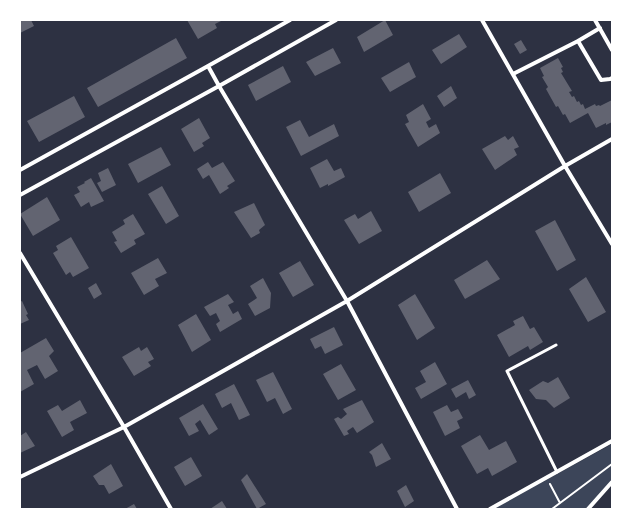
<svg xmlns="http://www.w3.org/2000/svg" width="632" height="529" font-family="'Titillium Web',sans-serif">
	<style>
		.green { fill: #3c4559 }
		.building { fill: #626471 }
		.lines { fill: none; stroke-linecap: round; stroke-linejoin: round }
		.path { stroke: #fff; stroke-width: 2 }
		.service { stroke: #fff; stroke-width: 3 }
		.minor { stroke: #fff; stroke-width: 4 }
	</style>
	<rect width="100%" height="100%" fill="#2d3142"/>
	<!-- green -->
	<path class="green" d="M612,444V479L587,509H493Z"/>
	<!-- building -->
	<path class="building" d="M20,20H31L34,26L20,33Z
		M187,20H223L215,24L217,28L198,39Z
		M385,20L393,35L364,52L357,37Z
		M459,34L467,47L441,64L432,50Z
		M176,38L187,58L98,107L87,88Z
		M521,40L527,50L520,54L514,44Z
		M333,48L341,63L315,76L306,62Z
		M558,58L563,67L561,68L563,72L561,73L572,91L569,92L572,97L574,96L577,102L579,101L581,105L583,104L585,109L595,104L596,106L599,105L600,106L612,100V122L606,125V123L596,128L588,113L570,123L565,114L563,115L558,106L556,107L546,89L548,87L542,77L544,76L540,68Z
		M409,62L416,77L390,92L381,78Z
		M283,66L291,82L256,101L248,85Z
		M451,86L457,98L444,107L437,96Z
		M74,96L85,117L39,142L27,121Z
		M423,104L431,119L426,122L429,128L436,124L440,133L418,147L405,124L409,122L406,115Z
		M199,118L210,138L202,143L204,146L194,152L181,129Z
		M300,120L309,137L334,124L339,136L301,156L286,127Z
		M505,136L508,140L513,136L519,147L514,149L517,155L495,170L482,149Z
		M161,147L171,165L138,183L128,164Z
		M327,159L334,171L341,168L345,177L328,186V184L320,188L310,168Z
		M208,162L212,168L223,162L235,181L227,186L229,188L220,194L209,175L203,179L197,169Z
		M108,168L116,185L102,192L97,183L101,181L98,173Z
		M440,173L451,193L419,212L408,192Z
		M91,178L104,201L91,207L89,202L81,207L74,195L80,192L77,187L85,183L84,182Z
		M162,186L179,216L166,224L148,194Z
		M47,197L60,220L33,236L20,214Z
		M254,203L265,225L259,230L260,233L251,238L234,212Z
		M371,211L382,231L359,244L344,220L355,214L358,219Z
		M133,214L145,234L134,240L136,244L121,253L114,242L117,241L112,232L125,224L123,220Z
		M555,220L576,260L557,271L535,231Z
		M71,237L89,268L73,277L70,272L66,275L53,253L58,250L56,246Z
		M158,258L167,273L155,279L159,286L144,295L131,273Z
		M487,260L500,279L465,299L454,280Z
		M300,261L314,285L293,297L279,273Z
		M586,277L606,312L588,322L569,289Z
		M263,278L271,293L270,308L255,316L248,304L257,298L250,286Z
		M96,283L102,294L94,299L88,288Z
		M228,294L234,302L228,305L233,314L238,311L242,319L220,332L216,324L220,321L216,313L210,316L204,307Z
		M415,294L435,328L417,340L398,305Z
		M22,301L28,314L26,315L29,320L20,324V302Z
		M196,314L211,340L192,352L178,325Z
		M523,316L530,329L534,327L543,342L530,350L528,346L509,357L497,335L515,325L513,321Z
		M334,327L343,345L325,354L321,346L315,349L310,339Z
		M46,338L54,351L49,356L58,371L45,379L37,365L27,370L34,384L20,392V353Z
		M139,347L141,351L147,347L154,359L148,362L151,366L134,376L122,357Z
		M435,362L447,384L421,399L415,388L426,382L420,371Z
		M341,364L356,390L338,400L323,374Z
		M273,372L292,409L283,414L275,398L267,402L256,380Z
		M558,377L570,398L554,408L546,400L536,399L529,390L543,381L548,383Z
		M468,380L476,395L469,399L466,392L456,398L451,389Z
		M234,384L250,415L239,420L231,403L222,408L215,394Z
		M80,400L87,413L70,422L74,430L62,437L47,411L58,405L62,411Z
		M362,400L374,422L357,433L353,427L347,431L349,434L344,436L334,419L338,417L341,419L347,414L343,409Z
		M203,404L218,429L209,435L200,420L195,424L199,431L189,436L179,418Z
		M447,405L451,412L458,409L463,418L457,421L460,428L445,436L433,412Z
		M26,432L35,446L20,453V436Z
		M480,435L489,450L506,441L517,462L492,476L488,468L477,474L461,446Z
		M382,443L391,459L376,467L372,455L369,452Z
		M191,457L202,476L185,486L174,467Z
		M111,464L123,486L109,494L104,485H99L93,476Z
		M247,474L266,504L257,509L241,480Z
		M406,485L414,501L405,507L397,491Z
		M222,501L227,509H210Z
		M134,504L137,509H125Z"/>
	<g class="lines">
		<!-- path -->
		<path class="path" d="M550,484L560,503
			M552,509L612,464"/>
		<!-- service -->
		<path class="service" d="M556,345L507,371L557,472"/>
		<!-- minor -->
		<path class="minor" d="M482,20L565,166L612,244
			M595,20L612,50
			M578,41L601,80L610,79L612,78
			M208,66L219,86L347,301L457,509
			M513,74L578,41L600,28
			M20,170L208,66L290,20
			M20,195L219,86L336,20
			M20,253L124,427L171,509
			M20,477L124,427L347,301L565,166L612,139
			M490,509L612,441
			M588,509L612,482"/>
	</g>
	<!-- border -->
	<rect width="632" height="529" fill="none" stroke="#ffffff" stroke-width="42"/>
</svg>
